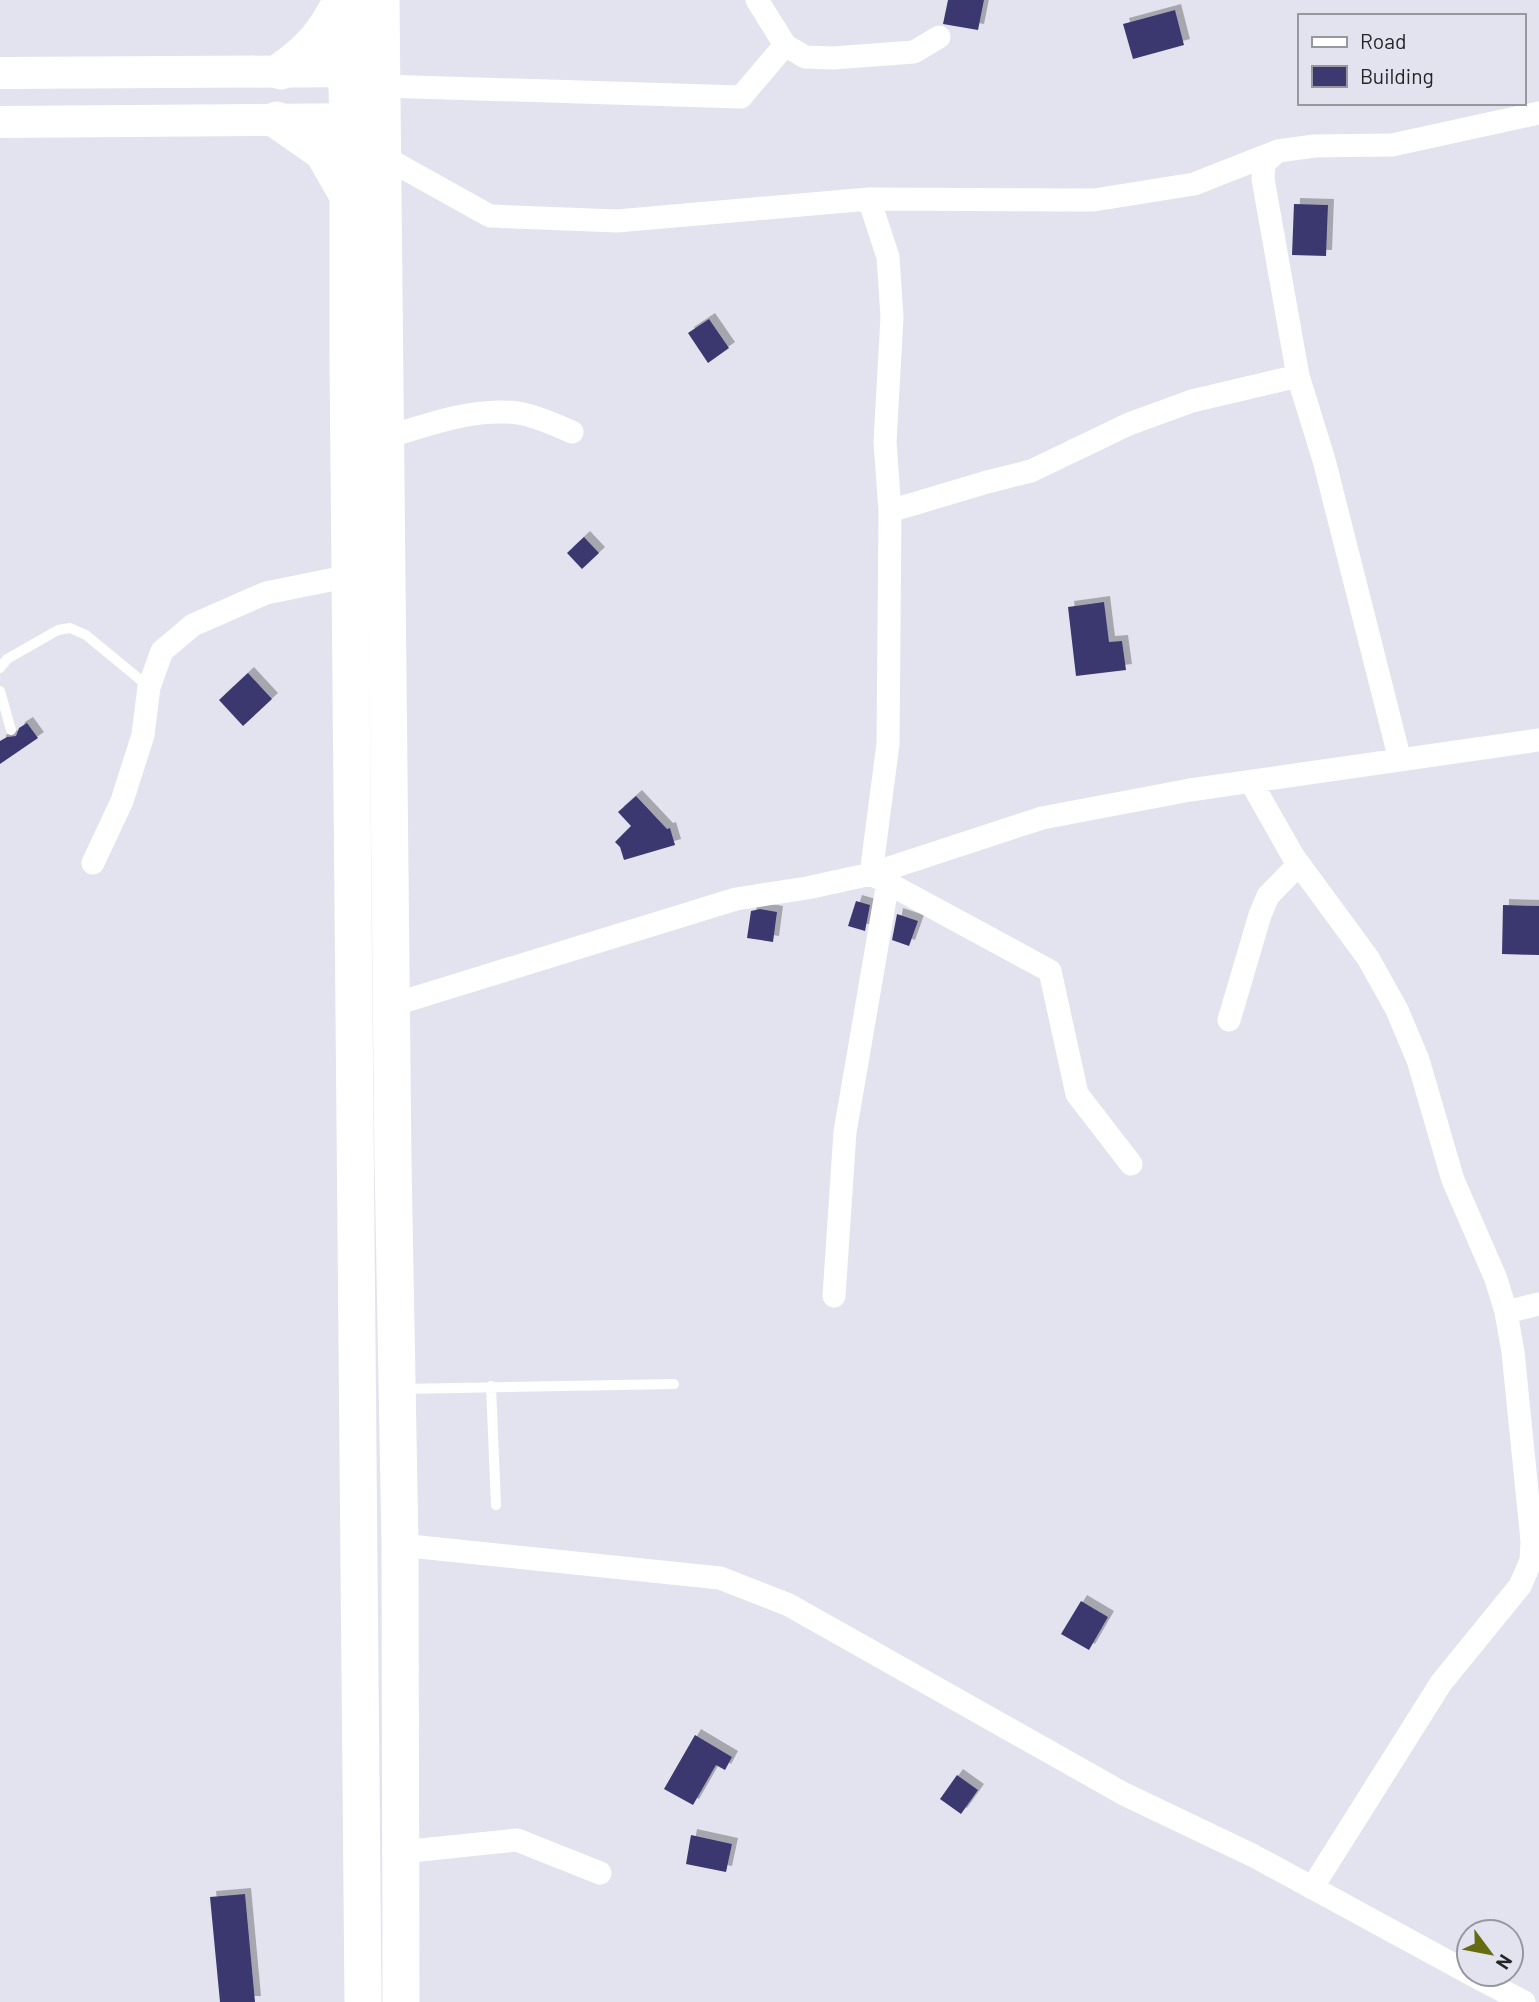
<svg xmlns="http://www.w3.org/2000/svg" width="1539" height="2002" font-family="Barlow,sans-serif">
	<style>
		.building { fill: #3b3970; filter: url(#shadow) }
		.lines { fill: none; stroke-linecap: round; stroke-linejoin: round }
		.service { stroke: #fff; stroke-width: 10 }
		.minor { stroke: #fff; stroke-width: 23 }
		.secondary { stroke: #fff; stroke-width: 32 }
		.trunk { stroke: #fff; stroke-width: 37 }
	</style>
	<defs>
		<filter id="shadow"><feDropShadow dx="6" dy="-6" stdDeviation="0" flood-color="#0004"/></filter>
	</defs>
	<rect width="100%" height="100%" fill="#e2e3ee"/>
	<!-- building -->
	<path class="building" d="M948,0H984L978,30L943,24Z
		M1175,10L1184,45L1133,59L1123,24Z
		M1294,204L1328,205L1326,256L1292,255Z
		M709,319L729,348L708,363L688,333Z
		M584,537L599,553L582,569L567,553Z
		M1104,602L1109,642L1122,641L1126,670L1076,676L1068,607Z
		M248,673L272,699L243,726L219,700Z
		M27,723L38,738L0,764V741L7,737L16,736L19,728Z
		M636,796L667,829L670,828L675,845L624,860L620,847L615,842L631,826L618,812Z
		M856,901L870,905L865,931L848,926Z
		M1503,905L1539,906V955L1502,954Z
		M760,909L777,912L773,942L747,938L751,911Z
		M897,914L918,921L909,946L892,940Z
		M1081,1601L1108,1617L1089,1650L1061,1634Z
		M695,1735L732,1757L725,1770L716,1765L693,1805L664,1789Z
		M957,1775L978,1790L961,1814L940,1799Z
		M691,1835L732,1844L726,1872L686,1864Z
		M245,1894L255,2002H220L210,1897Z"/>
	<g class="lines">
		<!-- service -->
		<path class="service" d="M0,668L7,659L58,630L70,628L86,635L149,687
			M0,691L11,730
			M491,1386L496,1505
			M402,1389L674,1384"/>
		<!-- minor -->
		<path class="minor" d="M757,0L785,45L805,57L833,58L914,52L939,37
			M382,86L741,97L785,45
			M384,157L490,216L617,221L869,199L1094,200L1194,184L1278,151
			M869,199L888,257L892,317L885,442L890,511L888,744L871,874L1050,971L1077,1094L1131,1164
			M387,437C424,426 464,411 504,412C528,412 551,423 572,432
			M890,511L987,482L1031,471L1129,424L1192,401L1298,376
			M1400,760L1324,460L1298,376L1263,179L1264,163L1278,151L1314,146L1392,145L1539,113
			M1251,782L1293,856L1368,958L1397,1010L1418,1060L1453,1180L1496,1279L1506,1312L1513,1352L1532,1541L1531,1561L1520,1586L1441,1683L1312,1888
			M93,863L122,801L143,735L149,687L162,651L193,625L266,593L350,576
			M392,1005L736,899L807,888L871,874L1042,818L1190,790L1539,740
			M1229,1020L1260,915L1268,896L1299,864
			M834,1296L845,1132L890,870
			M1506,1312L1539,1304
			M400,1545L720,1578L789,1605L1124,1794L1254,1856L1469,1973
			M401,1852L517,1840L600,1873
			M1471,1974L1524,2002"/>
		<!-- secondary -->
		<path class="secondary" d="M0,73L370,71
			M0,122L373,119"/>
		<!-- trunk -->
		<path class="trunk" d="M344,0L348,120V357L363,2002
			M381,0L393,1161L400,1545L401,2002
			M281,71C313,48 324,34 342,0
			M277,120L323,152L347,194"/>
	</g>
	<!-- legend -->
	<rect x="1298" y="14" width="228" height="91" fill="#e2e3ee" stroke="#96979f" stroke-width="2"/>
	<rect x="1312" y="37" width="35" height="10" fill="#ffffff" stroke="#96979f" stroke-width="2"/>
	<text x="1360" y="49" font-size="21" fill="#252529">Road</text>
	<rect x="1312" y="66" width="35" height="21" fill="#3b3970" stroke="#96979f" stroke-width="2"/>
	<text x="1360" y="84" font-size="21" fill="#252529">Building</text>
	<!-- north arrow -->
	<g transform="translate(1490 1953) rotate(122)"><circle r="33" fill="#e2e3ee" stroke="#96979f" stroke-width="2"/>
	<path d="M0-5L12 26L0 18L-12 26Z" fill="#646b10"/>
	<text y="-10" font-size="19" font-weight="bold" text-anchor="middle" fill="#252529">N</text>
	</g>
</svg>
